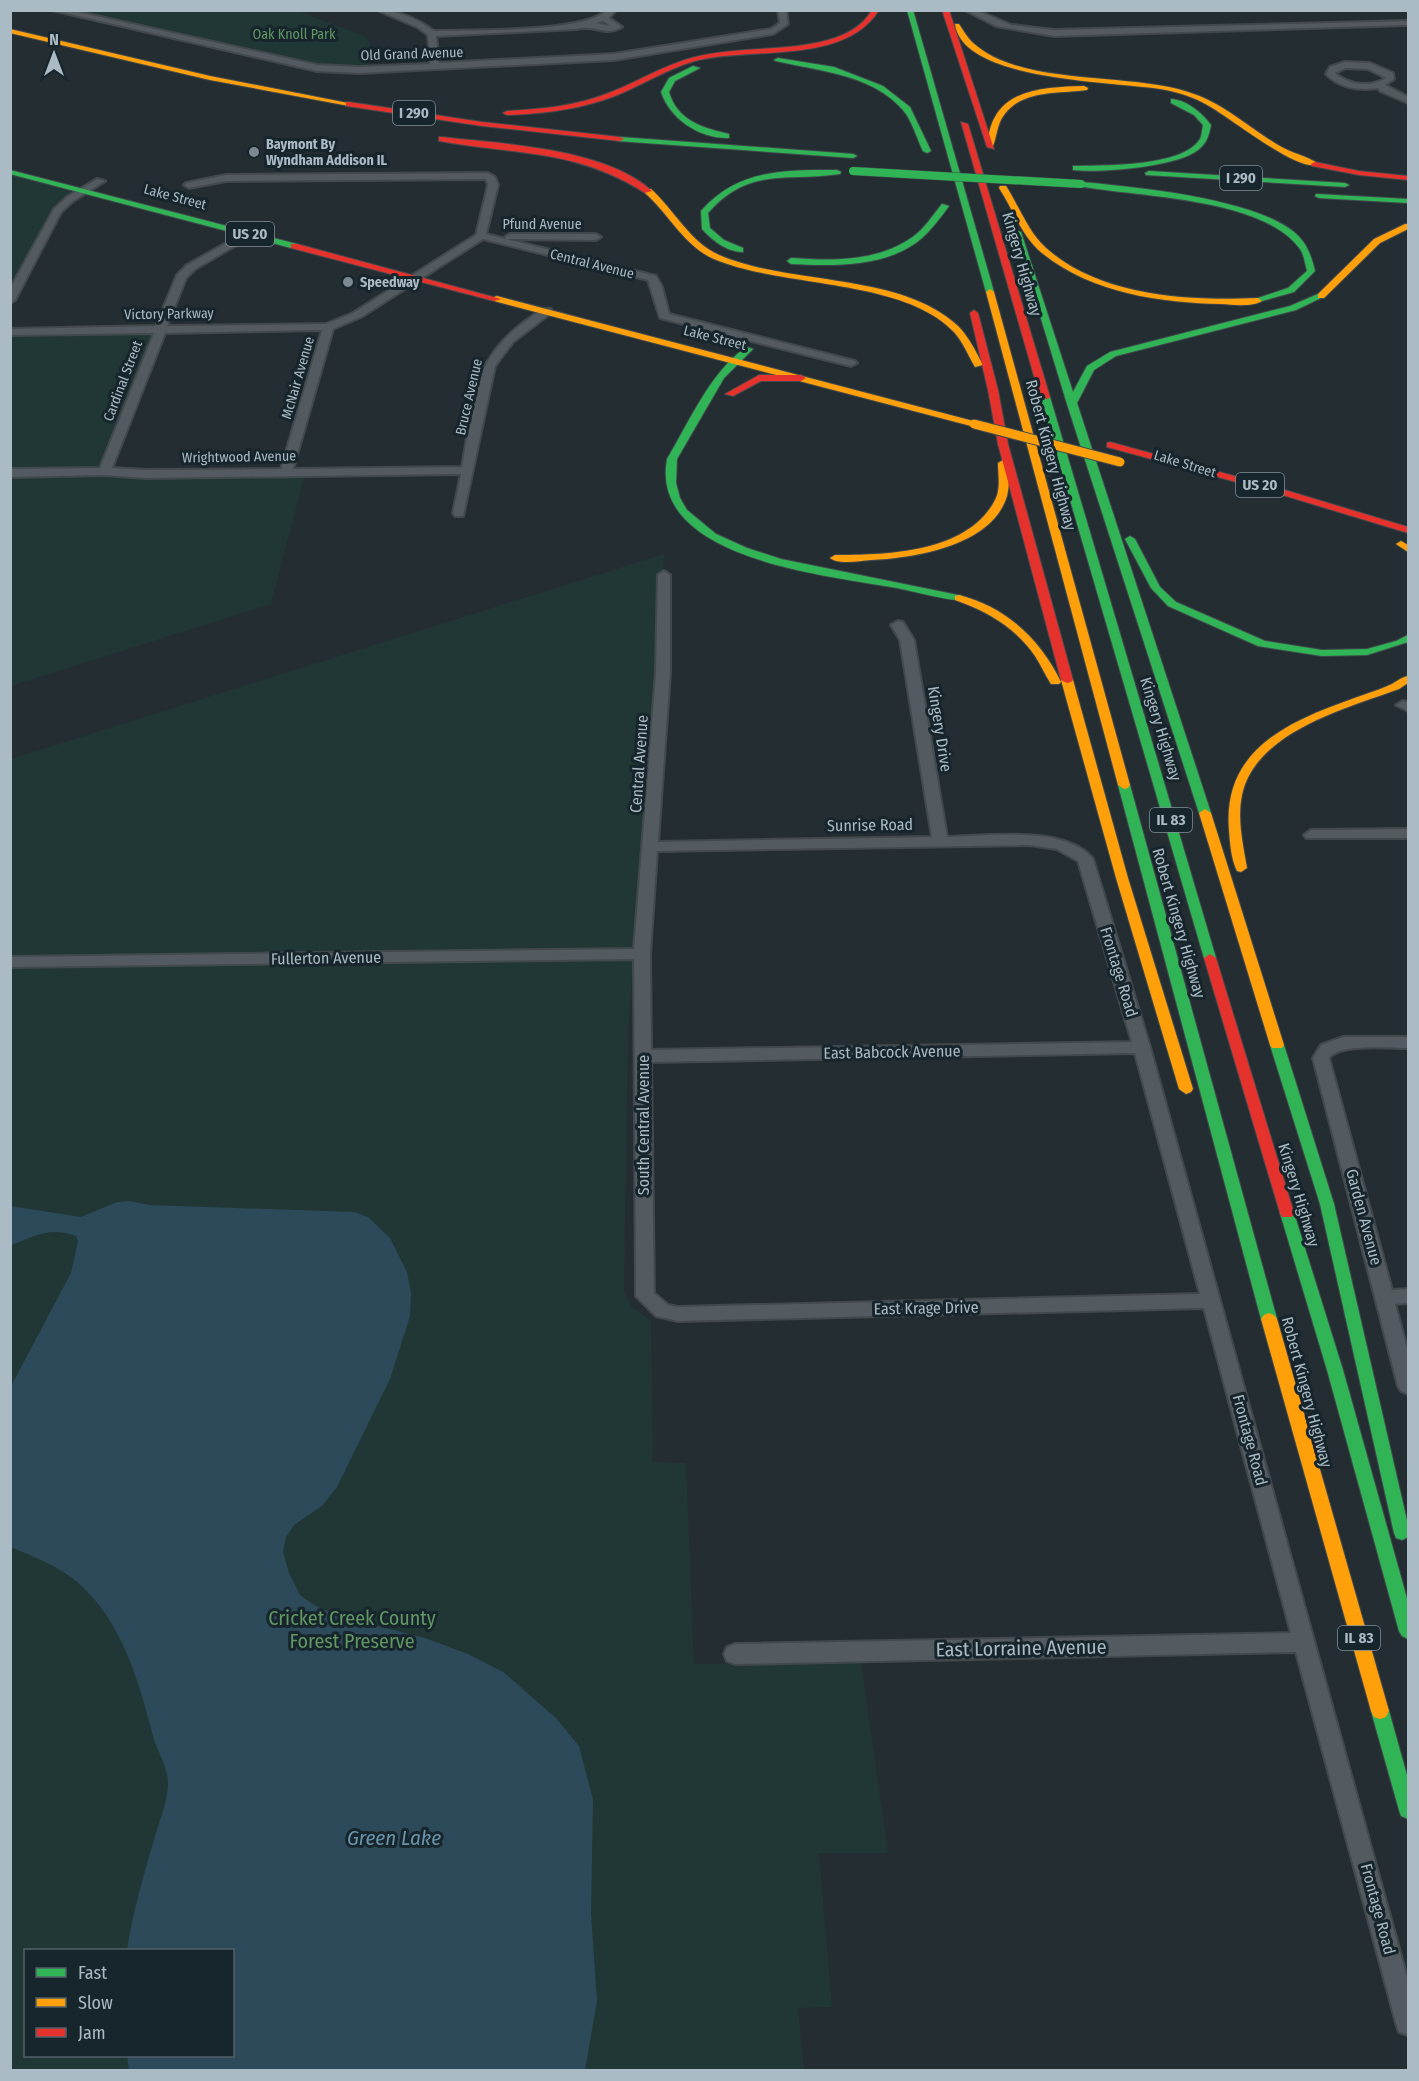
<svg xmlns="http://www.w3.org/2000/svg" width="1419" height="2081" font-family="'Fira Sans Condensed',sans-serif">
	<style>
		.green { fill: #213735; fill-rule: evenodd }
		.water { fill: #2d4a5a }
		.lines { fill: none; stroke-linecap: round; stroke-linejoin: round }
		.street-casing { stroke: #42494d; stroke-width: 4 }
		.fast-casing { stroke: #414a4e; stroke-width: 2 }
		.slow-casing { stroke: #414a4e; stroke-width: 2 }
		.jam-casing { stroke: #414a4e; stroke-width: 2 }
		.street { fill: #535b60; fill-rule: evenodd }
		.fast { fill: #30b455; fill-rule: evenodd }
		.slow { fill: #ff9f0a; fill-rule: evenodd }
		.jam { fill: #e5322d; fill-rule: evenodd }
		.fast-bridge-casing { stroke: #414a4e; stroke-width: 9; stroke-linecap: butt }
		.slow-bridge-casing { stroke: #414a4e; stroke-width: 11; stroke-linecap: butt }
		.fast-bridge { stroke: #30b455; stroke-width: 8 }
		.slow-bridge { stroke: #ff9f0a; stroke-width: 9 }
		.poi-dot { fill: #7c8992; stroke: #17252c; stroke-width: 2 }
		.labels { text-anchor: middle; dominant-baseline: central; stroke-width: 6; stroke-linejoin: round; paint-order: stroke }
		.far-park-label { font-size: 14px; fill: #629763; stroke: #17252c }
		.far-street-label { font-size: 14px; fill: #abbbc5; stroke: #17252c }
		.far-poi-label { font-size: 14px; font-weight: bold; fill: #abbbc5; stroke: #17252c; text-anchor: start }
		.shield { fill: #17252c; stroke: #7f8e97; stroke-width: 1.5 }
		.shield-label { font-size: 15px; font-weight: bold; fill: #abbbc5 }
		.street-label { font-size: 16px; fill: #abbbc5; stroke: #17252c }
		.near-park-label { font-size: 20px; fill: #629763; stroke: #17252c }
		.near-street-label { font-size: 20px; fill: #abbbc5; stroke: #17252c }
		.near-water-label { font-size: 21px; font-style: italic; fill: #6994ab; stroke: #17252c }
	</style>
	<rect width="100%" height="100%" fill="#242d32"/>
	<!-- green -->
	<path class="green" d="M79,11H298L364,36L370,43L368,68L318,64Z
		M11,173L70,191L71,194L50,211L11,291Z
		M154,332L102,469L305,474L271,604L11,686L10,334Z
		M664,554L651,779L641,851L628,1033L624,1291L632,1307L651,1321L653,1462L686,1463L694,1664L861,1663L888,1853H819L832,2007L798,2008L804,2070H11V759ZM26,1950H232V2056H26Z"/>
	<!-- water -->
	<path class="water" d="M129,1201L149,1205L354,1212L368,1217L390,1238L407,1272L411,1293L410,1316L390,1379L337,1487L322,1506L294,1525L286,1537L283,1552L289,1573L300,1595L314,1605L338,1616L425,1638L468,1654L503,1672L556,1718L579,1746L593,1800L591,1914L597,2001L585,2070H129L127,2056H232V1950H127C133,1911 144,1874 155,1836C160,1820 168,1800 168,1783C168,1766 157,1752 153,1736C138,1678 119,1611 68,1575C51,1563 29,1555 11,1547V1386L71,1273L78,1241L76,1236C48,1226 35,1237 11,1245L10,1206L81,1217L117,1202Z"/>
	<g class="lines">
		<defs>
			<path id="street" d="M52,10H69L317,65L359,67L430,64L428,35L417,27L377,10C397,10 418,19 434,31C470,30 585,33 607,10H616L609,18L622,27C605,37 595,24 576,29L436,36L439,63L614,54L771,29L780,23L778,10H786L788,24L773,34L614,60L359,73L317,71ZM603,21L610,26L596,23Z
				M965,10H976L1011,25L1054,30L1408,21V25L1054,36L996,26Z
				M1345,62L1370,63L1393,73L1394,79L1385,85L1408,97V103L1380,91L1378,88C1359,91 1339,88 1326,74L1330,67ZM1346,68L1368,69L1386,78C1370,88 1349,85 1335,73Z
				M488,173L495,177L498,185L486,234L656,276L662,287L669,314L855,361L857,363L851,366L660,318L648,280L483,239L361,317L333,329L293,469L462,467C474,404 470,360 527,320C534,315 542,307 551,309V313L513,342L495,366L463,516H455L453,513L461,474L146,478L105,475L10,477V469L100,468L154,333L10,335V329L156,326L177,275L187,265L248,231L253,234L252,236L195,269L186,278L167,326L326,324L353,313L476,235L488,185L486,179L226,181L189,188L184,185L186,183L226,175ZM322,330L281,469L146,470L112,468L165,333Z
				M97,179L105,181L73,201L61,212L15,300L10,303V289L54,209L67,197Z
				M510,234H596L601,237L596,240L506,239L505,237Z
				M664,571L670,575V673L658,842L932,837L900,640L891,625L898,621L903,622L914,640L947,837C985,836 1066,825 1093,859L1150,1047L1408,1981V2035L1399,2032L1396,2023L1296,1652L735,1664L727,1661L724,1654L727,1647L735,1644L1291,1633L1204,1308L678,1321L656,1316L636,1296L634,959L10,967V957L634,949L656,673L658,575ZM1029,845L1057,849L1078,861L1132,1042L651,1050L650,954L657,851ZM1135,1053L1200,1294L678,1307L668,1305L654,1293L651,1062Z
				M1403,701L1408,702V711L1396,705Z
				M1311,830L1408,829V838H1306L1304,835Z
				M1343,1037H1408V1048C1389,1048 1340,1043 1329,1058L1392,1290L1408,1289V1303L1395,1304L1408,1352V1394L1401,1391L1398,1386L1313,1058L1321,1045Z"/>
			<path id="fast" d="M907,10H913L994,292L993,294L986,292Z
				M778,58L834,67L883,86L910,107L931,151L927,153L923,151C917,139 912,120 903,110C872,74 818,71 776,61L774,60Z
				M693,66L700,68L675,81L669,92C677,120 702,128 729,134V138C700,139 670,119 661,92L669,78Z
				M1171,99C1187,100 1202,113 1211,125C1209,135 1207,143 1198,150C1177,167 1100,173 1073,170V166H1076C1105,165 1183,167 1200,139C1202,135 1202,129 1203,125L1194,115L1171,103Z
				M620,137L853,154L857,156L853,158L617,141V137Z
				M10,170L297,244L298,246L291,248L10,174Z
				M837,170L841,172L840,174C787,182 749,166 708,213L710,228L724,240L743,248V252C727,252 712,240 702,229L701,211C738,169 785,170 837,170Z
				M1149,171L1345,183L1349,185L1345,187L1146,175L1145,173Z
				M1081,182C1135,187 1252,198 1294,232C1307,243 1311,255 1315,271L1294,292L1255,303V299L1288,288L1307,271C1305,263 1304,255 1300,249C1263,197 1136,197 1078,186V182Z
				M1316,194L1408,199V203L1319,198L1315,196Z
				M942,204L949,206C941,217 932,229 922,238C887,268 834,266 791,264L787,261L791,258C832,261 879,262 914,236C925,228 933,215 942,204Z
				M1014,230L1021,232L1073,392L1087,366L1110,352L1290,306L1318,294L1325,296L1296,310L1116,356L1094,370L1077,403L1211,813L1209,816L1205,817L1199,813L1067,404Z
				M746,347L753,349L724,378L677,459L676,483L680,498L687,510L716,534L747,548L781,559L963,596V600C951,602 906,589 891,587C824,575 649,558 667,459C690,421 709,374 746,347Z
				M1042,395L1050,397L1216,958L1215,961L1210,962L1204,958L1040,397Z
				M1130,536L1135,539L1160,587L1176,602L1265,641L1322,650L1367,649L1396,641L1408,635V642L1367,655L1322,656L1258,646L1168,606L1151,588L1125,539Z
				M1124,781L1130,785L1277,1319L1274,1323L1269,1325L1264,1323L1261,1319L1118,785Z
				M1277,1040L1284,1045L1334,1204L1408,1525V1537L1402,1540L1396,1538L1394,1533L1320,1204L1270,1045Z
				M1287,1208L1292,1209L1294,1213L1343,1370L1408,1602V1639L1402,1636L1399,1631L1327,1370L1280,1213L1282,1209Z
				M1380,1703L1386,1705L1389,1711L1408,1779V1819L1401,1816L1399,1810L1371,1711L1374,1705Z"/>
			<path id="slow" d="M955,24H959C963,30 967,37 972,42C1020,87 1126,72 1188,92C1222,102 1248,127 1278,145C1291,153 1307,156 1319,164C1301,175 1228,116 1209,106C1196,98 1181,93 1166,90C1120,81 963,83 955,24Z
				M10,29L210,76L353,104L349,106L210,80L10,33Z
				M1084,86L1088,88L1087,90C1059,94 1023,89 1004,115C997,124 997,136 993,146L986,144C989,135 990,125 995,117C1011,87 1054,87 1084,86Z
				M1000,186H1006C1019,206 1028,232 1046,248C1101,297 1189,301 1258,298L1262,301C1253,307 1233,305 1222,304C1161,303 1091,293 1042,253C1022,237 1013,209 999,188Z
				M645,189H651C674,210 690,242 719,255C791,286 900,272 958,326C969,337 976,352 983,365L975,367C968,355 963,342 954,332C903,278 782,288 714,259C684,246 669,214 645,193Z
				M1405,224H1408V229L1380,243L1324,298H1318V294L1374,239Z
				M990,289L994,292L1130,785L1128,788L1124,789L1118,785L986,292Z
				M497,296L977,422L979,424L971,426L494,301V297Z
				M1003,460L1008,463C1008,474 1010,485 1007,496C992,546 914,558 871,560C859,561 839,565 830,558L835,555C886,555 968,553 995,500C1001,489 998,475 998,463Z
				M1401,541L1408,545V552L1396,544Z
				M959,595C1006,607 1040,639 1061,682L1059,684H1051C1045,675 1041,665 1035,656C1016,628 987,611 955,600V596Z
				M1408,676V683L1399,689C1347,708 1255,732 1242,795C1237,819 1243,845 1247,868L1241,872L1237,871C1231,859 1230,843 1229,830C1222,744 1298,718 1366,694C1374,691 1384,688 1392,684C1397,681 1402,677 1408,676Z
				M1067,677L1073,680L1128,878L1193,1089L1191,1092L1186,1094L1179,1089L1116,878L1061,680Z
				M1205,809L1211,813L1284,1045L1282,1048H1272L1270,1045L1199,813Z
				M1269,1313L1274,1315L1277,1319L1389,1711L1386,1717L1380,1719L1374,1717L1371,1711L1261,1319L1264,1315Z"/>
			<path id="jam" d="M872,10H879C844,66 751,46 695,61C667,69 642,85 615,96C581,109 543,114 507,115L503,113L507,111C542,109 578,106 611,92C639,81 666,64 695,57C739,46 785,52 828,40C846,35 862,27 872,10Z
				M942,10H949L994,149L987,147Z
				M349,102L482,122L620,137L624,139L620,141L482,126L346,106V102Z
				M961,122L968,124L1050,397L1048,399L1040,397Z
				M442,137C503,144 605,148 652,191L645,193C577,149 515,155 439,141V137Z
				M1315,162L1359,171L1408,176V180L1359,175L1312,166L1311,164Z
				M291,244H297L501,299L494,301L291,248Z
				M974,310L978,313L998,390L1008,444L1073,680L1071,682L1067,683L1061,680L998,444L988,390L970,313Z
				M759,375H801L806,378L801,381H761L733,396L725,394Z
				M1110,442L1275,487L1408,527V533L1269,491L1107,447V443Z
				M1210,954L1216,958L1294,1213L1292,1217H1282L1280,1213L1204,958Z"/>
		</defs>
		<!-- street casing -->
		<use href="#street" class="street-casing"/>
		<!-- fast casing -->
		<use href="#fast" class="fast-casing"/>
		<!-- slow casing -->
		<use href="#slow" class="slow-casing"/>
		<!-- jam casing -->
		<use href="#jam" class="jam-casing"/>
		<!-- street -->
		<use href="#street" class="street"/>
		<!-- fast -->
		<use href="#fast" class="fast"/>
		<!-- slow -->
		<use href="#slow" class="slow"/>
		<!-- jam -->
		<use href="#jam" class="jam"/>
		<defs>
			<path id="fast-bridge" d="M853,171L1081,184"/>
			<path id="slow-bridge" d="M974,424L1120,462"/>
		</defs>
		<!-- fast-bridge casing -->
		<use href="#fast-bridge" class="fast-bridge-casing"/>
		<!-- slow-bridge casing -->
		<use href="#slow-bridge" class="slow-bridge-casing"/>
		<!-- fast-bridge -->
		<use href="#fast-bridge" class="fast-bridge"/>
		<!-- slow-bridge -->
		<use href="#slow-bridge" class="slow-bridge"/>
	</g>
	<!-- markers -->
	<g class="poi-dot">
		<circle cx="254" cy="152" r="6"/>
		<circle cx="348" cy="282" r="6"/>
	</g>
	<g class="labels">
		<!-- far-park labels -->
		<g class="far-park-label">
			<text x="294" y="34">Oak Knoll Park</text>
		</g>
		<!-- far-street labels -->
		<g class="far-street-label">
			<text transform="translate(412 54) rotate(-2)">Old Grand Avenue</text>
			<text transform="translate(175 197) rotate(15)">Lake Street</text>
			<text x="542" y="224">Pfund Avenue</text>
			<text transform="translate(592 264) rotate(14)">Central Avenue</text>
			<text transform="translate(169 314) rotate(-1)">Victory Parkway</text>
			<text transform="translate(715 338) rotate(14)">Lake Street</text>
			<text transform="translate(298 378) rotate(-74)">McNair Avenue</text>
			<text transform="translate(123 381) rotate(-69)">Cardinal Street</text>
			<text transform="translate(469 397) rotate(-77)">Bruce Avenue</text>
			<text transform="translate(239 457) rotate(-1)">Wrightwood Avenue</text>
			<text transform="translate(1185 464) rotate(17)">Lake Street</text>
		</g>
		<!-- far-poi labels -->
		<g class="far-poi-label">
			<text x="266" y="144">Baymont By<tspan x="266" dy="16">Wyndham Addison IL</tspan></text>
			<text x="360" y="282">Speedway</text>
		</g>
		<!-- shield labels -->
		<g class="shield">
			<rect x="393" y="101" width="42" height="24" rx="4.5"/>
			<rect x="1220" y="166" width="42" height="24" rx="4.5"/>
			<rect x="226" y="222" width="48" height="24" rx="4.5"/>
			<rect x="1236" y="473" width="48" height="24" rx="4.5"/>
			<rect x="1150" y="808" width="42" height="24" rx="4.5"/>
			<rect x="1338" y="1626" width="42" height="24" rx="4.5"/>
		</g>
		<g class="shield-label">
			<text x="414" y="113">I 290</text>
			<text x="1241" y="178">I 290</text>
			<text x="250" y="234">US 20</text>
			<text x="1260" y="485">US 20</text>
			<text x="1171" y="820">IL 83</text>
			<text x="1359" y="1638">IL 83</text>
		</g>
		<!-- street labels -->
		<g class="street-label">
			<text transform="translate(1022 264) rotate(74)">Kingery Highway</text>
			<text transform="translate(1051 455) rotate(75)">Robert Kingery Highway</text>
			<text transform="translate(940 729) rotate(81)">Kingery Drive</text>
			<text transform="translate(1161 729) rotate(73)">Kingery Highway</text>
			<text transform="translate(639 764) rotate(-86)">Central Avenue</text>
			<text transform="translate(870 825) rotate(-1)">Sunrise Road</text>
			<text transform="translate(1179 923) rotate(74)">Robert Kingery Highway</text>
			<text transform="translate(326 958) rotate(-1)">Fullerton Avenue</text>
			<text transform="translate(1119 972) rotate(73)">Frontage Road</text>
			<text transform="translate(892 1052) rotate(-1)">East Babcock Avenue</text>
			<text transform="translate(643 1125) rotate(-90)">South Central Avenue</text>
			<text transform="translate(1299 1195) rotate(73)">Kingery Highway</text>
			<text transform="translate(1364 1217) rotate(75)">Garden Avenue</text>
			<text transform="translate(926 1308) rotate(-1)">East Krage Drive</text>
			<text transform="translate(1307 1392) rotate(75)">Robert Kingery Highway</text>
			<text transform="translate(1250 1440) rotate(75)">Frontage Road</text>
			<text transform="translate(1378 1909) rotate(75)">Frontage Road</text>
		</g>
		<!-- near-park labels -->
		<g class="near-park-label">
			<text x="352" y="1618">Cricket Creek County<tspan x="352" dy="23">Forest Preserve</tspan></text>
		</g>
		<!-- near-street labels -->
		<g class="near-street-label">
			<text transform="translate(1021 1648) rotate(-1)">East Lorraine Avenue</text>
		</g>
		<!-- near-water labels -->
		<g class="near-water-label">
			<text x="394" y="1838">Green Lake</text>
		</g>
	</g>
	<!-- border -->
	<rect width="1419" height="2081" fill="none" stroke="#abbbc5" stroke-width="24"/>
	<!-- legend -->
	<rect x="24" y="1949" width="210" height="108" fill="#17252c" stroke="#526169" stroke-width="1.5"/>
	<rect x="36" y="1968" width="30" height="9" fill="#30b455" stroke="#526169" stroke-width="1.5"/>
	<text x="78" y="1979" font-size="18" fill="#abbbc5">Fast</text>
	<rect x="36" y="1998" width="30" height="9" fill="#ff9f0a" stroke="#526169" stroke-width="1.5"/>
	<text x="78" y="2009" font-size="18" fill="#abbbc5">Slow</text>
	<rect x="36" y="2028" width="30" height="9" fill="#e5322d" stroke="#526169" stroke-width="1.5"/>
	<text x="78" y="2039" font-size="18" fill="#abbbc5">Jam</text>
	<!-- north arrow -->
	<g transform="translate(54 54)" stroke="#17252c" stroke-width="4.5" paint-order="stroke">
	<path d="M0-4.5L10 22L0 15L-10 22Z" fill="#abbbc5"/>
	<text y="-9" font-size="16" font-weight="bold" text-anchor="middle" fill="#abbbc5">N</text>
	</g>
</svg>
